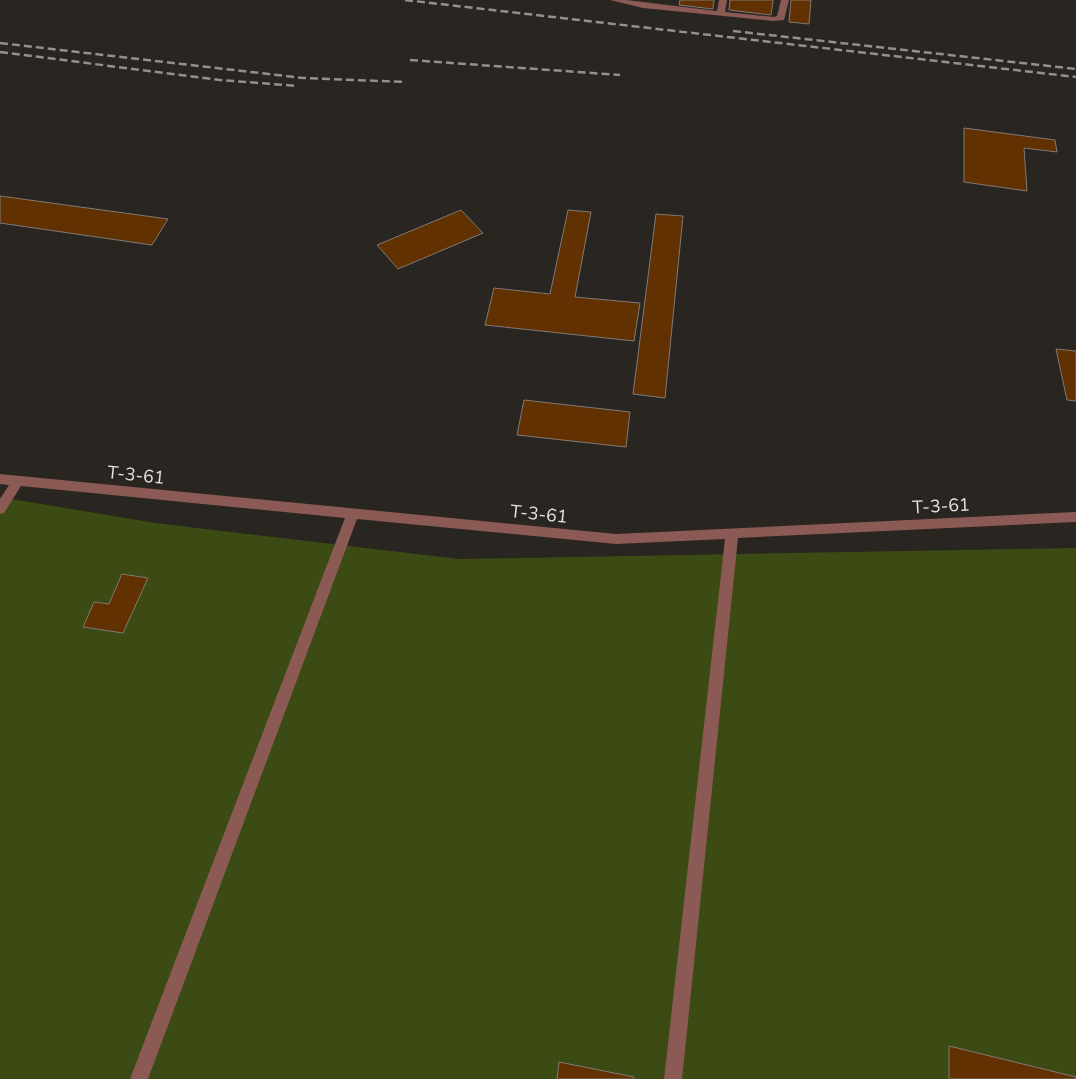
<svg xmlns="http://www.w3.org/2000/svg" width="1076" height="1079" font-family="'Nunito Sans',sans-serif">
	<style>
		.green { fill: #3b4b13 }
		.building { fill: #613102; stroke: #807a76 }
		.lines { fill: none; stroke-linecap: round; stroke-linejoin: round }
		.minor { fill: #8b5a54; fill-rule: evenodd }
		.rail { stroke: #93908d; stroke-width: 2.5; stroke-dasharray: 8 4; stroke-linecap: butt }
		.labels { text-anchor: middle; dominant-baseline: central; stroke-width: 5; stroke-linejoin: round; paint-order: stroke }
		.street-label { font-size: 18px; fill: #e5e2e0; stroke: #292521 }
	</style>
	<rect width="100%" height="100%" fill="#292521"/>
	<!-- green -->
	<path class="green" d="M0,497L155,523L459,559L1076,548V1079H0Z"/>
	<!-- building -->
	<path class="building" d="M680,0H714L713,9L679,5Z
		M730,0H773L771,15L729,10Z
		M791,0H811L809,24L789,22Z
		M964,128L1055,140L1057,152L1024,148L1027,191L964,182Z
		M0,196L168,219L152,245L0,223Z
		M461,210L483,233L398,269L377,245Z
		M568,210L591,212L575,297L640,303L634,341L485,325L494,288L550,294Z
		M656,214L683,216L665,398L633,394Z
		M1056,349L1076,351V401L1067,400Z
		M524,400L630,412L626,447L517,435Z
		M122,574L148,578L123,633L83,627L94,602L109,604Z
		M949,1046L1076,1077V1079H949Z
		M559,1062L634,1077V1079H557Z"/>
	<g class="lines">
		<!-- minor -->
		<path class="minor" d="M610,0H626L717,11L719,0H727L725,12L774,17L777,16L781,0H789L784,20L774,21L643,8Z
			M0,474L616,534L1076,512V522L738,538L682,1079H664L725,539L616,544L357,519L148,1079H130L345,518L21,486L4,513L0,514V499L9,485L0,484Z"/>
		<!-- rail -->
		<path class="rail" d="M405,0L1076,77
			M733,31L1076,69
			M0,43L303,78L406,82
			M0,52L220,80L298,86
			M410,60L620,75"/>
	</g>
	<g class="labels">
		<!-- street labels -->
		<g class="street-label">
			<text transform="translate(136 475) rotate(6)">T-3-61</text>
			<text transform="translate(941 506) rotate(-3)">T-3-61</text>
			<text transform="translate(539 514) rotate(6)">T-3-61</text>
		</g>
	</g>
</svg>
